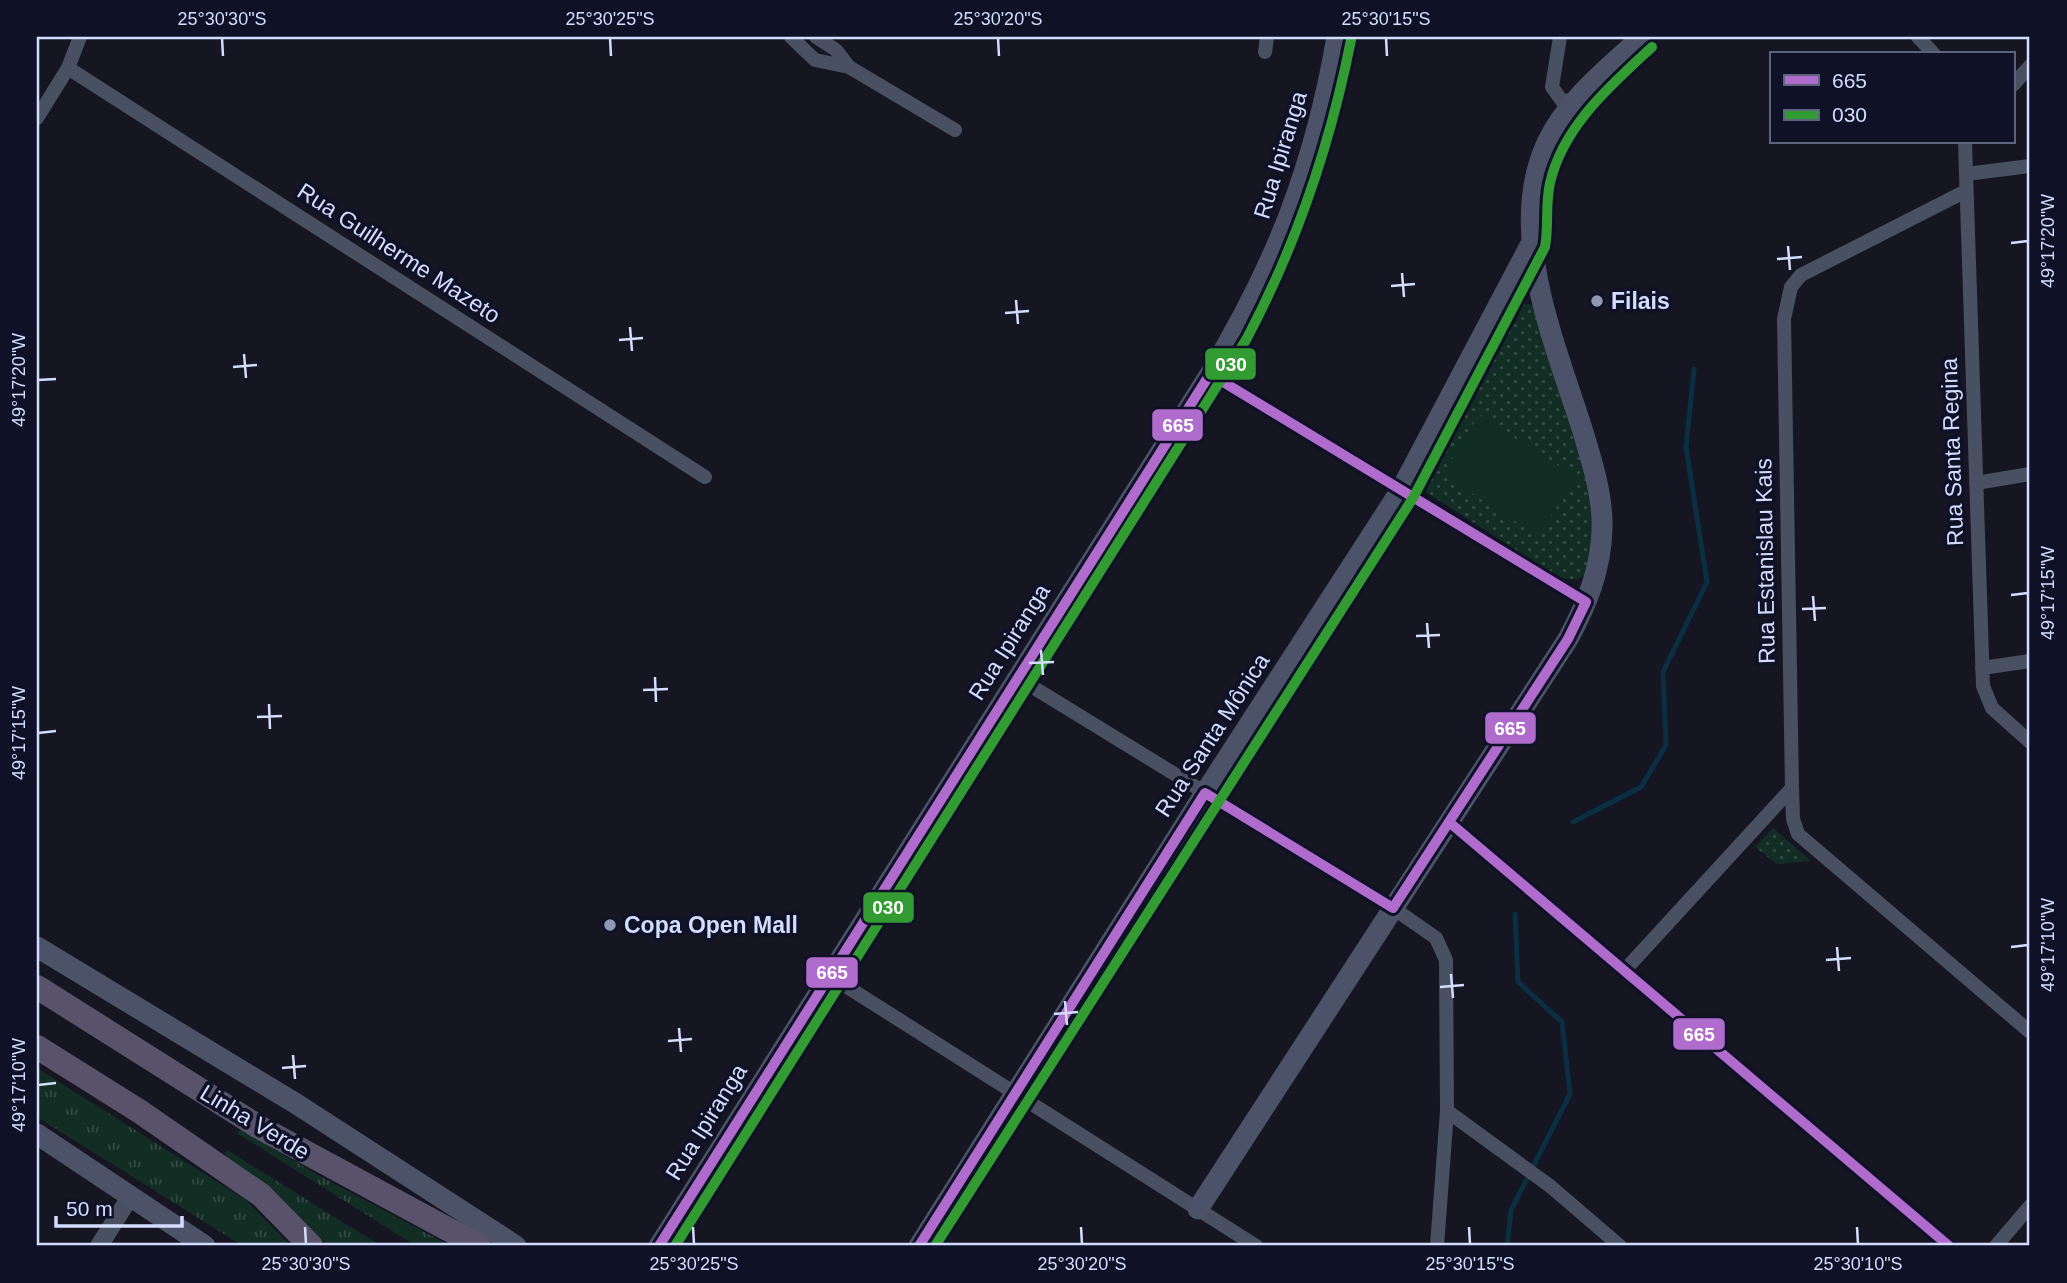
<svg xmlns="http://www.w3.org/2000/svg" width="2067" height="1283" font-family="Helvetica,sans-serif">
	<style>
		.grass { fill: url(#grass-tufts) }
		.park { fill: url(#park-dots) }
		.pitch { fill: #122d24 }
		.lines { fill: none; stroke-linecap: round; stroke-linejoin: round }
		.stream { stroke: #0a2f42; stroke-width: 5 }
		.minor { stroke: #495062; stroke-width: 14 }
		.tertiary { stroke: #495062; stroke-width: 18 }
		.secondary { stroke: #4c5368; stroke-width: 21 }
		.trunk { stroke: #59526b; stroke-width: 24 }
		.bus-1-casing { stroke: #0f1227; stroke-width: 16 }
		.bus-2-casing { stroke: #0f1227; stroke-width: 16 }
		.bus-1 { stroke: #b06ccc; stroke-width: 10 }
		.bus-2 { stroke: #329c32; stroke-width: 10 }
		.ticks { fill: none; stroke: #d4ddff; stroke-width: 2.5 }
		.poi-dot { fill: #9197b1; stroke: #0f1227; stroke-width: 2.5 }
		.labels { text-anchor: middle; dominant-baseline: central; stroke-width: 7; stroke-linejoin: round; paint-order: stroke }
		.street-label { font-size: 23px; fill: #d4ddff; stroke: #0f1227 }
		.poi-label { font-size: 23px; font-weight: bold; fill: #d4ddff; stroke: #0f1227; text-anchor: start }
		.line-badge { stroke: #0f1227; stroke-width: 2.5 }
		.badge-label { font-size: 19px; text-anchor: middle; font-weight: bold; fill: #fff }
		.neatline { fill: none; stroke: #d4ddff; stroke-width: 2.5 }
		.ticks-label { font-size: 18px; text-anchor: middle; fill: #d4ddff }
	</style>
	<defs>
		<pattern id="grass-tufts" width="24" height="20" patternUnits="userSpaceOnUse" patternTransform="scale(1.75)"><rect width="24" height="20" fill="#122d24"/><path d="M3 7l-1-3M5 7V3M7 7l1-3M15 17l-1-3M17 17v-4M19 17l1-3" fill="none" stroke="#344b45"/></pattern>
		<pattern id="park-dots" width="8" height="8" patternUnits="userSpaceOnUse" patternTransform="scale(1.75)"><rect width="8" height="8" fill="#122d24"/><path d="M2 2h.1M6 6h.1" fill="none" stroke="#344b45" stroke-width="1.8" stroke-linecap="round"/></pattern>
	</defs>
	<rect width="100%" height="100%" fill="#151621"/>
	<!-- grass -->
	<path class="grass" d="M37,1068L246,1200L291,1246H243L37,1117Z
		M240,1129L318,1175L451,1246H416L237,1133Z
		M227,1150L381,1246H329L224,1154Z"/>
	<!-- park -->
	<path class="park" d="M1523,303L1532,305L1540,312C1563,392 1608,492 1585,574L1577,580L1559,578L1417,486L1513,304Z
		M1773,828L1811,861L1777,864L1755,847Z"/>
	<!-- pitch -->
	<path class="pitch" d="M1479,415L1576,477L1538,536L1442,474Z"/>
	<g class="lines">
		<!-- stream -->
		<path class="stream" d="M1573,822L1641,787L1666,745L1663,672L1707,582L1686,447L1694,369
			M1507,1246L1511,1210L1570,1094L1562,1022L1518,982L1515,914"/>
		<!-- minor -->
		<path class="minor" d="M791,37L815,60L849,67
			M816,37L836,50L849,67L955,130
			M1560,37L1552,87L1562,101L1577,100
			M1918,37L1934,54
			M1265,52L1267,37
			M68,68L705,477
			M2013,85L2030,66
			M37,118L68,68L80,37
			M1965,142L1983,686L1992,708L2030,742
			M1966,174L2030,166
			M1210,374L1586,602
			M1976,483L2030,474
			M1982,668L2030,661
			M1018,678L1393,908L1436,938L1446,960L1447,1111L1437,1246
			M1792,788L1793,819L1798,834L2030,1032
			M1449,822L1949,1246
			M1624,971L1792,788L1784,319L1791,287L1801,275L1966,191
			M830,976L1256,1246
			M1447,1111L1550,1186L1620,1246
			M1996,1246L2030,1206"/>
		<!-- tertiary -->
		<path class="tertiary" d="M99,1246L130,1197"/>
		<!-- secondary -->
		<path class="secondary" d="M37,947L295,1103L516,1246
			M37,1134L205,1246
			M1198,1209L1568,639C1587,604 1601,569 1602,529C1603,497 1593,465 1584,435C1557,347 1505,233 1547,143C1567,100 1608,68 1642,37
			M659,1246L1210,374C1277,263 1315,165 1337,37
			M919,1246L1205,793L1401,490L1532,242"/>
		<!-- trunk -->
		<path class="trunk" d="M37,987L259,1127L479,1246
			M37,1047L139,1111L261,1195L311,1246"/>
		<defs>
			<path id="bus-1" d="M1449,822L1949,1246
				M659,1246L1210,374L1586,602L1568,639L1393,908L1205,793L919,1246"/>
			<path id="bus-2" d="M675,1246L1246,340C1297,244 1330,146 1351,40
				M935,1246L1413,498L1545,247C1549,226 1545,205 1550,183C1563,126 1611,85 1652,47"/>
		</defs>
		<!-- bus-1 casing -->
		<use href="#bus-1" class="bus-1-casing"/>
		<!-- bus-2 casing -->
		<use href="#bus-2" class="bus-2-casing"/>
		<!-- bus-1 -->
		<use href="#bus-1" class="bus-1"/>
		<!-- bus-2 -->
		<use href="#bus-2" class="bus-2"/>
	</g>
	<!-- ticks -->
	<path class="ticks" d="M222,38L223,56M610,38L611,56M998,38L999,56M1386,38L1387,56M2011,243L2028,241M1788,246L1790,270M1777,259L1802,257M1402,273L1404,297M1391,286L1415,284M1016,300L1018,324M1005,313L1029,311M630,327L632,351M619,340L643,338M244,354L246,378M233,367L257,365M38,380L56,379M2011,595L2028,593M1813,596L1815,621M1802,609L1826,608M1427,623L1429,648M1416,636L1440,635M1041,650L1043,675M1029,663L1054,662M655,677L656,702M643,690L668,689M269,704L270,729M257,717L282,716M38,733L56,731M1837,947L1839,971M2011,947L2028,945M1826,960L1851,958M1451,974L1453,998M1440,987L1464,985M1065,1001L1067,1025M1054,1014L1078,1012M679,1028L681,1052M668,1041L692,1039M293,1055L295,1079M282,1068L306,1066M38,1085L56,1083M305,1227L306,1244M693,1227L694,1244M1081,1227L1082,1244M1469,1227L1470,1244M1857,1227L1858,1244"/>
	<!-- markers -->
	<g class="poi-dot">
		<circle cx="1597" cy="301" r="7"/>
		<circle cx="610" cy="925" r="7"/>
	</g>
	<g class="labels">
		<!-- street labels -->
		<g class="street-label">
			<text transform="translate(1280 155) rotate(-73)">Rua Ipiranga</text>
			<text transform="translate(399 253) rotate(33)">Rua Guilherme Mazeto</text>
			<text transform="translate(1952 452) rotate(-92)">Rua Santa Regina</text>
			<text transform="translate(1765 561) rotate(-91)">Rua Estanislau Kais</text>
			<text transform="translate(1009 642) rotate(-58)">Rua Ipiranga</text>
			<text transform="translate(1212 735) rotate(-57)">Rua Santa Mônica</text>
			<text transform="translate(255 1122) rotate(31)">Linha Verde</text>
			<text transform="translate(706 1122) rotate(-58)">Rua Ipiranga</text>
		</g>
		<!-- poi labels -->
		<g class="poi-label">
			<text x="1611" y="301">Filais</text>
			<text x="624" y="925">Copa Open Mall</text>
		</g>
	</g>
	<g class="line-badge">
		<rect x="1204" y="347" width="53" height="34" rx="7" fill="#329c32"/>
		<rect x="1151" y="408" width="53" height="34" rx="7" fill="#b06ccc"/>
		<rect x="1484" y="711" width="53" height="34" rx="7" fill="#b06ccc"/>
		<rect x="862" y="891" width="53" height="33" rx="7" fill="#329c32"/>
		<rect x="805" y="956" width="54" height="33" rx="7" fill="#b06ccc"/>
		<rect x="1672" y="1017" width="54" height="34" rx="7" fill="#b06ccc"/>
	</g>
	<g class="badge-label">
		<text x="1231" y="371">030</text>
		<text x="1178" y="432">665</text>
		<text x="1510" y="735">665</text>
		<text x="888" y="914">030</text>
		<text x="832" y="979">665</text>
		<text x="1699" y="1041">665</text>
	</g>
	<!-- border -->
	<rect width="2067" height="1283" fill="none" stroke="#0f1227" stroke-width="77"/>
	<!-- legend -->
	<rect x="1770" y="52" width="245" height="91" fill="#0f1227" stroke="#5e637d" stroke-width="2"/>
	<rect x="1784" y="75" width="35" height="10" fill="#b06ccc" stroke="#5e637d" stroke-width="2"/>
	<text x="1832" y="88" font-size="21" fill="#d4ddff">665</text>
	<rect x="1784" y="110" width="35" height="10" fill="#329c32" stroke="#5e637d" stroke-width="2"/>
	<text x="1832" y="122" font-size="21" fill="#d4ddff">030</text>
	<!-- scale -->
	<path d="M56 1216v10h126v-10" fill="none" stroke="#d4ddff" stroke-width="3.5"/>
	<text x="66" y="1216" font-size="21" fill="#d4ddff" stroke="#0f1227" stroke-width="5" paint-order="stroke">50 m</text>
	<rect x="38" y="38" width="1990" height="1206" class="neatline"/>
	<g class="ticks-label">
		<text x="222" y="25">25°30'30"S</text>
		<text x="610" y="25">25°30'25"S</text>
		<text x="998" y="25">25°30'20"S</text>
		<text x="1386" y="25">25°30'15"S</text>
		<text transform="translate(2048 241) rotate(-90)" y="6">49°17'20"W</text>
		<text transform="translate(19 380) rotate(-90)" y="6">49°17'20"W</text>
		<text transform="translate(2048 593) rotate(-90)" y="6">49°17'15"W</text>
		<text transform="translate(19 733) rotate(-90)" y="6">49°17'15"W</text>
		<text transform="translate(2048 945) rotate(-90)" y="6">49°17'10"W</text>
		<text transform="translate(19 1085) rotate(-90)" y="6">49°17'10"W</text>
		<text x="306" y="1270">25°30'30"S</text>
		<text x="694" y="1270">25°30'25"S</text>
		<text x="1082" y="1270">25°30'20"S</text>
		<text x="1470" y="1270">25°30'15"S</text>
		<text x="1858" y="1270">25°30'10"S</text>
	</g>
</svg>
